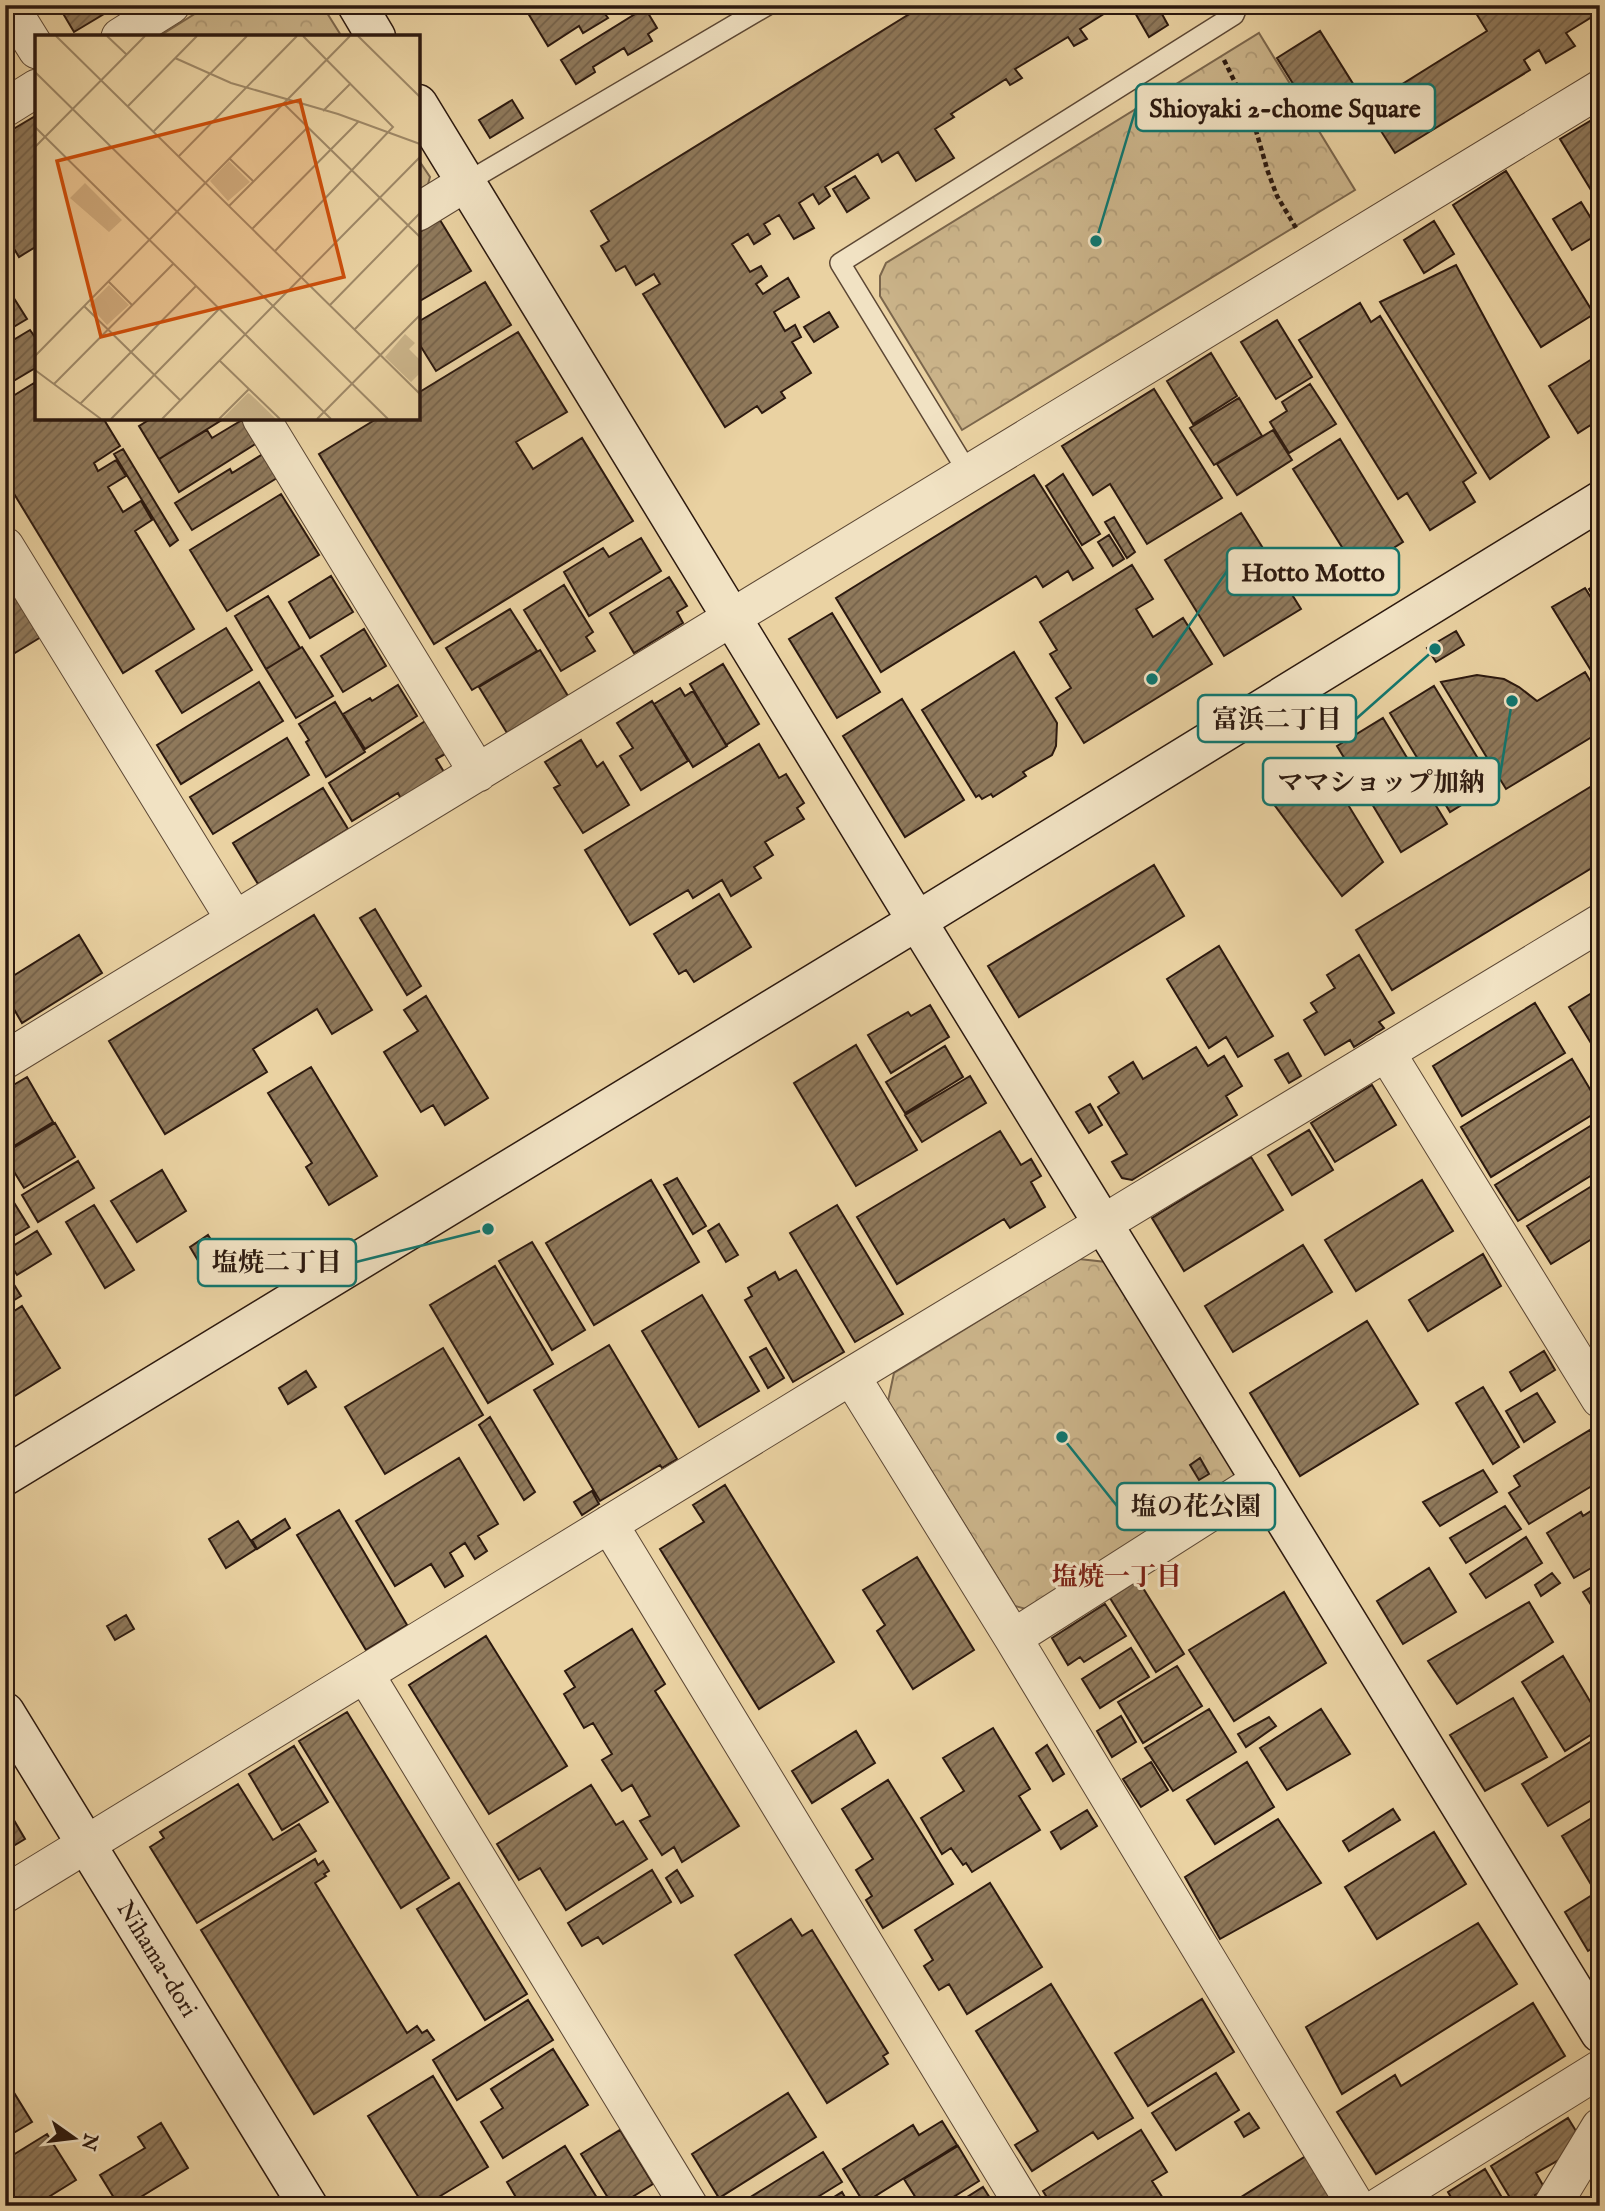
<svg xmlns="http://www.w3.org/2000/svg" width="1605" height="2211" font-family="'IM FELL English','Noto Serif JP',serif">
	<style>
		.park { fill: url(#park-crowns); stroke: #7b664c; stroke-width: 2 }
		.building { fill: url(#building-hatch); stroke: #2c190f; stroke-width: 2 }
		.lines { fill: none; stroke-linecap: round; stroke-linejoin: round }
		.lane-casing { stroke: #5c4734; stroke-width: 22 }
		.street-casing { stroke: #5c4734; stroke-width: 39 }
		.secondary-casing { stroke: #2c190f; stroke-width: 41 }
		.path { stroke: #2c190f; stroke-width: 4.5; stroke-dasharray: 5 3.5; stroke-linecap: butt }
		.lane { stroke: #f1e2c3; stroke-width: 19 }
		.street { stroke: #f1e2c3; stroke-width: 37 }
		.secondary { stroke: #f1e2c3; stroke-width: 38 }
		.labels { text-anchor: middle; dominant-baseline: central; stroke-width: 6; stroke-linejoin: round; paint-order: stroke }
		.street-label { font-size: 24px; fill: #2c190f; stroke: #f1e2c3 }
		.neighbourhood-label { font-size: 26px; font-weight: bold; fill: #7a1f14; stroke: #f1e2c3 }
		.inset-road { fill: none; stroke: #9e8867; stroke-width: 2 }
		.view { fill: #cc4f0c; fill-opacity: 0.15; stroke: #cc4f0c; stroke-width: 3.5 }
		.inset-edge { fill: none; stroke: #2c190f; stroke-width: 3.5 }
		.leader { fill: none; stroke: #0f766e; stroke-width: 2.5 }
		.callout-dot { fill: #0f766e; stroke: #f1e2c3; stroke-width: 2.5 }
		.callout { fill: #f1e2c3; stroke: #0f766e; stroke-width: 2.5 }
		.callout-label { font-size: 26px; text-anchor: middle; font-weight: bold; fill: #2c190f }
	</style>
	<defs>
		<pattern id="park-crowns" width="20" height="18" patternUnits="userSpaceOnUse" patternTransform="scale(1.75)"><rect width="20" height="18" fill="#cab389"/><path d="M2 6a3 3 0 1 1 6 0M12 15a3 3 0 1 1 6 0" fill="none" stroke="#ae9975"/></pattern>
		<pattern id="building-hatch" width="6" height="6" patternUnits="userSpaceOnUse" patternTransform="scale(1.75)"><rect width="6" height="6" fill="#8f795b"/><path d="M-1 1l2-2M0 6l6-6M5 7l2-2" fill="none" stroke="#75624a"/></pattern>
	</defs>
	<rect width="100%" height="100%" fill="#ead2a2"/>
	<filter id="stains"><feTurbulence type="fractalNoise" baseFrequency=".00286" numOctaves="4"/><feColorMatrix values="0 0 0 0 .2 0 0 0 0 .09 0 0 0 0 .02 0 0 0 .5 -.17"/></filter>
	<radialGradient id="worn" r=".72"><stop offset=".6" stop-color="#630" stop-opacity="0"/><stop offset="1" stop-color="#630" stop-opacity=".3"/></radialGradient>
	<!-- park -->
	<path class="park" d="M209,5H322L342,37H158Z
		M1259,33L1355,190L962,430L880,296V276L886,263Z
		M418,159L430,177L425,195L418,199Z
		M1079,1259L1106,1262L1235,1473L1224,1493L1033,1611L1015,1606L888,1401L894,1373Z"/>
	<!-- building -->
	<path class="building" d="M58,5H119L74,32Z
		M523,5H618L605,14L608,18L583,33L579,26L548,46Z
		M924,5H1118L1080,29L1087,39L1074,46L1068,37L1015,69L1022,78L1010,85L1006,79L951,114L954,117L935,129L954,158L916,181L898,152L882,162L878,154L825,187L830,196L819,204L813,194L799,203L814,228L794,239L779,215L764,224L770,234L754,244L748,234L732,244L750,272L761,266L767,276L756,284L763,294L788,278L799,297L774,312L785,331L795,325L801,337L792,342L811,373L781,392L785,398L762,413L757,406L725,427L643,294L660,284L654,274L636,285L625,266L616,271L601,246L609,241L591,211Z
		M1143,5H1157L1168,25L1149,37L1134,11Z
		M1471,5H1600V12L1566,33L1575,46L1546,63L1539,50L1524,60L1530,70L1395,153L1374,120L1359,129L1347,110L1320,127L1277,58L1320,31L1367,106L1487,31Z
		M645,8L657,28L648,34L652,41L628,55L624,48L593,67L595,72L576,84L561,60Z
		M512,100L523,118L490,138L479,120Z
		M37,115V246L19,257L5,234V134Z
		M1600,115V205L1560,139Z
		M1506,171L1594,314L1541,347L1453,205Z
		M855,176L869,198L847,212L833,189Z
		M1581,202L1600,233L1572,250L1553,219Z
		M440,220L471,271L418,302V233Z
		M1434,221L1454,254L1424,273L1404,240Z
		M1456,265L1549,437L1490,479L1380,302Z
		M485,282L511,325L436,371L418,342V322Z
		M5,284L27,319L5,332Z
		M1360,303L1371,322L1380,316L1476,473L1463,482L1475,502L1430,530L1407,493L1398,499L1299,340Z
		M829,312L838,327L814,342L804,327Z
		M1277,320L1312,377L1276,399L1241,342Z
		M30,330L37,340V367L5,386V345Z
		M518,332L567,412L516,442L533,469L582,438L633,521L434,644L319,454L378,418H418V393Z
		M1211,353L1237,396L1193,424L1167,381Z
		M1600,354V419L1578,433L1549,386Z
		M34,383L37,387V418H103L120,446L94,463L98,471L116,460L126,476L108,487L123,512L141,501L152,520L135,531L194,629L123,673L5,479V401Z
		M1310,384L1336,424L1289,453L1270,422L1287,411L1282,402Z
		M1154,389L1222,498L1147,544L1110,484L1093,495L1062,446Z
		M1239,398L1262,436L1214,465L1190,428Z
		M152,418H225L159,459L139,426Z
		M242,420L257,443L179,492L159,459L207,430L212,438Z
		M1273,430L1292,460L1237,495L1217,464Z
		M1340,439L1403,542L1357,571L1293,469Z
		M123,449L178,540L170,546L114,454Z
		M263,454L277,478L192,530L175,503L230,469L232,473Z
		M1063,474L1100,534L1082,545L1046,486Z
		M1034,475L1093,568L1073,580L1068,571L1043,587L1036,576L881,672L836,598Z
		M281,494L319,555L227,611L190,550Z
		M1241,513L1301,609L1224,656L1165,560Z
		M1114,517L1135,552L1127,558L1105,522Z
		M1109,535L1124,559L1113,566L1098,542Z
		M641,538L661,571L589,616L564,572L603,548L609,557Z
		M1132,565L1153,599L1136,609L1153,637L1183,618L1212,664L1084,743L1056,698L1071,688L1050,654L1057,650L1040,622Z
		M331,576L353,612L310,638L289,602Z
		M669,577L687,606L677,612L683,623L634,653L610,613Z
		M1600,582V607L1589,589Z
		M8,583L41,637L5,659V584Z
		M564,585L593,632L586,637L595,651L561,671L524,610Z
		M1585,588L1600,612V685L1552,607Z
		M268,596L300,648L266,669L235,616Z
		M510,609L537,651L472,690L446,648Z
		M832,613L880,692L837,718L789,639Z
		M226,628L252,670L182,713L156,671Z
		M364,629L386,666L343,692L321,656Z
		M1456,631L1464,645L1436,662L1427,648Z
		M302,647L333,696L296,718L266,669Z
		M540,650L568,696L507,733L479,687Z
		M1014,652L1057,723L1056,746L1052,755L1023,772L1026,776L993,797L991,794L982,799L979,795L976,797L922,710Z
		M723,664L759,724L726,745L690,684Z
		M1585,672L1600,697V732L1506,789L1441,682L1477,675L1504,679L1519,687L1537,701Z
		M259,682L283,721L181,784L157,745Z
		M398,685L417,716L365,749L343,714L370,698L372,701Z
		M1434,686L1494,785L1450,812L1390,713Z
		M680,688L685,696L693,691L727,746L693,767L654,704Z
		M902,699L964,800L905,837L843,736Z
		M652,701L688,761L641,790L620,756L633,748L617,723Z
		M335,702L365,752L326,777L306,742L309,740L299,724Z
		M1383,718L1447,824L1401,852L1337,746Z
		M427,720L447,753L436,759L444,772L401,799L398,793L352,821L329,783Z
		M287,738L309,775L213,834L190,797Z
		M581,740L597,767L603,762L629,805L583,833L554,788L560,785L545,762Z
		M759,744L779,778L786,774L804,803L797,808L804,819L765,842L773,855L754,867L761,878L731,896L722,880L693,898L688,890L630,925L585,850Z
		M1325,767L1383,862L1342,896L1267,795Z
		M1600,781V863L1392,990L1356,930Z
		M323,788L348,829L258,884L233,843Z
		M1154,865L1184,916L1019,1017L988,966Z
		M719,894L751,947L694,982L686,970L679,974L654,934Z
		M375,909L421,986L407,995L360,918Z
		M314,915L372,1010L332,1034L317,1009L253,1049L267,1072L165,1134L109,1041Z
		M79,935L102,973L22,1023L8,999L13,996L5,981Z
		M1219,946L1273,1036L1238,1057L1226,1037L1209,1048L1167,979Z
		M1359,955L1394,1013L1379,1022L1384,1028L1354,1047L1350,1040L1325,1055L1304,1020L1317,1012L1311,1003L1335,988L1327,975Z
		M1600,988V1058L1569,1007Z
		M426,996L488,1098L445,1125L433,1105L421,1112L384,1052L418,1031L404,1010Z
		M1535,1003L1565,1053L1462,1116L1433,1066Z
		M930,1005L949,1037L891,1073L868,1035L908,1012L911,1016Z
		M856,1045L917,1150L856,1186L794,1083Z
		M945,1046L963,1077L905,1113L886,1082Z
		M1196,1047L1208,1066L1224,1056L1242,1086L1226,1096L1237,1115L1132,1180L1122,1178L1112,1162L1127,1154L1098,1107L1119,1093L1109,1077L1133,1062L1143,1079Z
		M1288,1053L1301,1076L1289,1083L1275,1060Z
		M1572,1059L1600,1106V1110L1491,1177L1461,1127Z
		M311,1067L377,1176L329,1205L306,1167L312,1163L268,1093Z
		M970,1076L986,1103L922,1142L905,1115Z
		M27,1077L53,1122L9,1149L5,1143V1090Z
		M1372,1085L1396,1125L1335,1162L1311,1123Z
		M1090,1104L1102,1125L1089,1133L1076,1112Z
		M1600,1120V1170L1518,1221L1495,1185Z
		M55,1123L75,1157L24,1188L5,1157V1153Z
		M1309,1130L1333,1170L1292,1195L1268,1155Z
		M1000,1131L1021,1165L1031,1159L1041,1176L1031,1182L1045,1207L1010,1228L1004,1219L897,1284L857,1217Z
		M1251,1157L1283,1210L1184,1271L1152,1218Z
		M78,1161L94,1188L38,1222L22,1195Z
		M162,1170L186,1211L137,1242L111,1201Z
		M677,1178L706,1226L693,1234L664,1185Z
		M651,1180L699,1262L594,1325L546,1243Z
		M1422,1180L1453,1231L1356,1291L1325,1240Z
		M1600,1181V1234L1551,1264L1527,1226Z
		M5,1188L29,1227L5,1241Z
		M94,1205L134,1270L105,1288L66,1222Z
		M837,1205L903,1314L855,1342L790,1233Z
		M719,1224L738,1255L726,1262L708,1231Z
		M37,1231L51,1254L17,1275L5,1256V1251Z
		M208,1235L225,1262L206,1274L190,1247Z
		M532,1242L585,1330L552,1350L499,1261Z
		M1303,1245L1332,1292L1233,1352L1205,1306Z
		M1483,1254L1501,1286L1428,1331L1409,1300Z
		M495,1266L553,1364L488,1403L430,1305Z
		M5,1270L21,1296L11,1302L5,1292Z
		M796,1270L844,1352L793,1382L745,1300L752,1296L748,1288L775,1272L779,1280Z
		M702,1295L759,1391L699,1427L642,1331Z
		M22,1306L60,1368L5,1402V1317Z
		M1367,1321L1418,1404L1300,1476L1250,1393Z
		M609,1345L677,1459L662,1468L660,1465L600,1501L534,1390Z
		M443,1348L483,1415L385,1474L345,1407Z
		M766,1348L784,1378L768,1388L750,1357Z
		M1544,1351L1555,1370L1521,1391L1510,1372Z
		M306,1371L316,1387L288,1404L279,1388Z
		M1483,1387L1519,1447L1493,1464L1456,1403Z
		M1537,1393L1555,1422L1524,1442L1506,1411Z
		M490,1417L535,1492L524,1500L479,1425Z
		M1590,1430L1600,1447V1481L1529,1524L1509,1493L1520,1486L1514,1476Z
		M459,1458L498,1524L478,1536L487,1551L475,1559L465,1543L450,1553L463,1576L445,1587L431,1564L395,1586L356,1521Z
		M1200,1458L1209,1474L1199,1480L1190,1465Z
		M1483,1470L1497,1492L1440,1526L1423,1502Z
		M725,1485L834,1662L759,1709L660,1549L704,1522L693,1505Z
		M592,1491L599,1504L582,1515L574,1502Z
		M1600,1505V1563L1574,1578L1547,1533L1581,1512L1583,1516Z
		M1505,1506L1521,1529L1466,1563L1450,1538Z
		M339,1510L407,1625L366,1650L297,1535Z
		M285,1519L290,1528L257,1549L252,1540Z
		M238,1521L256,1549L226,1568L209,1539Z
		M1526,1537L1542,1563L1486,1598L1470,1574Z
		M917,1557L974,1650L913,1689L877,1631L885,1625L863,1590Z
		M1429,1568L1456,1612L1403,1644L1377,1601Z
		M1552,1573L1560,1583L1541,1596L1535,1585Z
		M1138,1580L1184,1654L1156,1672L1110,1598Z
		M1600,1582V1619L1583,1592Z
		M1284,1592L1326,1663L1234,1721L1189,1650Z
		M1529,1602L1553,1642L1457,1704L1428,1661Z
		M1105,1604L1126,1636L1084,1662L1080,1657L1068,1665L1052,1638Z
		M126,1615L134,1629L115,1640L107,1626Z
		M632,1629L665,1684L655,1691L739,1826L682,1862L674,1847L662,1855L640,1821L650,1816L632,1785L622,1791L602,1760L612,1754L593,1723L584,1728L564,1694L575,1687L565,1671Z
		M486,1636L567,1766L489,1814L409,1685Z
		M1131,1648L1149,1677L1100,1708L1082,1679Z
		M1563,1656L1600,1718V1729L1565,1751L1522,1682Z
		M1177,1666L1202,1706L1143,1743L1118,1702Z
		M1513,1698L1547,1757L1485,1791L1450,1735Z
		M1209,1709L1236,1752L1173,1791L1145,1748Z
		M1321,1709L1350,1754L1287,1790L1260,1748Z
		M347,1712L449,1878L401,1908L299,1741Z
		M1121,1716L1136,1742L1112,1757L1097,1731Z
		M1269,1717L1276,1726L1246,1747L1238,1734Z
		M993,1728L1030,1789L1019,1796L1040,1830L972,1872L966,1863L963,1865L951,1848L942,1854L921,1818L964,1791L943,1758Z
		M856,1731L875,1763L812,1803L792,1771Z
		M1600,1736V1795L1548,1826L1522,1784Z
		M1047,1745L1064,1774L1053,1781L1036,1753Z
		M294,1746L328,1802L282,1830L249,1774Z
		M1151,1762L1168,1790L1141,1807L1123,1779Z
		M1247,1762L1274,1807L1215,1844L1187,1800Z
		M888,1780L953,1884L883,1928L866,1900L872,1896L856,1870L873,1859L842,1809Z
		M238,1784L273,1840L299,1824L316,1851L197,1923L150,1847L164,1838L160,1832Z
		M591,1785L616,1825L623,1821L647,1859L566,1910L540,1868L519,1880L497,1844Z
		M5,1805L25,1839L5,1851Z
		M1393,1809L1400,1820L1349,1851L1343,1841Z
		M1087,1810L1097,1826L1061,1849L1051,1832Z
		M1600,1813V1881L1592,1886L1562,1836Z
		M1278,1819L1321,1883L1220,1939L1185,1877Z
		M1434,1832L1466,1884L1377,1939L1345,1887Z
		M315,1859L318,1865L323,1861L329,1871L324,1874L326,1876L315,1883L407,2033L417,2026L422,2033L427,2030L434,2040L314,2114L201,1930Z
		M652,1870L671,1902L603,1944L598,1937L582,1946L568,1923Z
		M677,1870L693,1896L681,1903L666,1878Z
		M459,1883L527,1994L485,2020L417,1909Z
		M990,1883L1042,1967L967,2014L949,1984L939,1990L924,1966L933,1960L915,1930Z
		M1600,1890V1944L1588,1951L1565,1912Z
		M791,1919L802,1936L812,1930L888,2053L883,2056L888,2064L827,2103L735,1955Z
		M1478,1923L1517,1984L1342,2094L1306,2027Z
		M1051,1984L1133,2118L1098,2139L1093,2132L1032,2171L1015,2145L1038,2131L976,2031Z
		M1202,1999L1234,2052L1148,2106L1115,2053Z
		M528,2000L553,2040L457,2100L433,2060Z
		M1533,2003L1565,2056L1376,2174L1337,2112L1395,2075L1401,2086Z
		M553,2049L588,2105L503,2158L481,2122L503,2108L491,2089Z
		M1216,2073L1239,2110L1176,2150L1152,2113Z
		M433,2076L488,2167L424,2206L368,2116Z
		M5,2078L32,2122L5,2138Z
		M788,2093L816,2137L719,2198L692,2154Z
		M1249,2113L1259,2128L1244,2137L1235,2122Z
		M1568,2118L1576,2131L1564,2157L1536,2173L1545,2189L1535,2195L1541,2205L1515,2206L1491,2166Z
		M942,2121L957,2145L864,2203L843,2169L913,2125L919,2135Z
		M161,2123L188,2168L126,2206H119L100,2175L145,2148L138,2137Z
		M620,2130L653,2184L618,2206H613L581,2154Z
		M1141,2130L1167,2172L1152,2181L1168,2206H1052L1043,2191Z
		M47,2134L76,2180L34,2206H5V2160Z
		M565,2146L602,2206H521L507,2182Z
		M958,2146L979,2181L939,2206H921L904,2179Z
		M823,2152L842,2182L803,2206H736Z
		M1306,2156L1331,2198L1319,2206H1227Z
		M1485,2169L1507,2206H1456L1448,2192Z
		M983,2187L995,2206H953Z
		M842,2192L850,2206H820Z"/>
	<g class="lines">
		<defs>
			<path id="lane" d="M467,182L768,5
				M969,474L840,263L1234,15L1238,5"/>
			<path id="street" d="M9,5L37,50
				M120,37L171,5
				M5,108L37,88
				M418,212L467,182
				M261,418L478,773
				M5,546L235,920
				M1386,1052L1600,1399
				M5,1060L1600,89
				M851,1376L1013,1638L1356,2206
				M609,1524L1024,2206
				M1013,1638L1261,1480
				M365,1674L689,2206
				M5,1894L851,1376L1600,923
				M1380,2206L1600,2069
				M1552,2206L1600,2127"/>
			<g id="secondary">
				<path d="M357,5L376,37"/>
				<path d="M418,104L917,921L1600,2033"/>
				<path d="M5,1476L917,921L1600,501"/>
				<path id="s1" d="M5,1712L308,2206"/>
			</g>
		</defs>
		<!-- lane casing -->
		<use href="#lane" class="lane-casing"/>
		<!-- street casing -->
		<use href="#street" class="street-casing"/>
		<!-- secondary casing -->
		<use href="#secondary" class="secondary-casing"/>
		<!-- path -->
		<path class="path" d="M1224,60L1252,117L1268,172L1277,196L1296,228"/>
		<!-- lane -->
		<use href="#lane" class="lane"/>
		<!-- street -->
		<use href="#street" class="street"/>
		<!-- secondary -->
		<use href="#secondary" class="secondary"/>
	</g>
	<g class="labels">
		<!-- street labels -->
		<g class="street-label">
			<text stroke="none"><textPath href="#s1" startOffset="290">Nihama-dori</textPath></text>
		</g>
		<!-- neighbourhood labels -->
		<g class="neighbourhood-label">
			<text x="1117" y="1577">塩焼一丁目</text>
		</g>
	</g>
	<!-- overview -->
	<g transform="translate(35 35)">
		<rect width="385" height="385" fill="#ead2a2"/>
		<path d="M194,126L215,147L193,166L175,146ZM50,148L87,185L74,197L35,163ZM74,250L94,270L72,290L54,270ZM370,299L380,308L374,314L385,325V338L376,347L350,322ZM213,358L215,359L241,384H187Z" fill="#cab389"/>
		<path class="inset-road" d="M21,1L385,359M72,1L91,19M323,1L385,62M140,23L196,48L303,79L385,109M0,37L353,384M248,68L385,202M93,71L162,1M288,76L316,48M0,92L296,384M119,96L212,1M0,112L110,1M144,121L262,1M194,123L218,146M194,171L273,92M217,194L324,86M240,216L358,92L268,1M73,246L97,270M295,270L385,178M49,271L146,366M238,271L385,122M320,294L385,228M0,321L315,1M185,326L245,384M0,335L66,384M19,349L138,229M45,369L161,251M76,384L184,274M127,384L238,271M184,384L214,354M282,384L385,280"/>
		<path class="view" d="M265,65L309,242L66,302L22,126Z"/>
		<rect width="385" height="385" class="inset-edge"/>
	</g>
	<!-- callouts -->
	<path class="leader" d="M1096 241L1136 108M1152 679L1227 571M1435 649L1356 719M1512 701L1499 782M488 1229L356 1262M1062 1437L1117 1506"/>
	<g class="callout-dot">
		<circle cx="1096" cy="241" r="7"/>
		<circle cx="1152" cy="679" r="7"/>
		<circle cx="1435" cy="649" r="7"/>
		<circle cx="1512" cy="701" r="7"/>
		<circle cx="488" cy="1229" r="7"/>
		<circle cx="1062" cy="1437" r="7"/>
	</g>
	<g class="callout">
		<rect x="1136" y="84" width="299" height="47" rx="7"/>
		<rect x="1227" y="548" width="172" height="47" rx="7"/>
		<rect x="1198" y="695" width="158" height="47" rx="7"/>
		<rect x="1263" y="758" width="236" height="47" rx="7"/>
		<rect x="198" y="1239" width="158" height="47" rx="7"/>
		<rect x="1117" y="1483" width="158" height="47" rx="7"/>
	</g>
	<g class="callout-label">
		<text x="1285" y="117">Shioyaki 2-chome Square</text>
		<text x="1313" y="581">Hotto Motto</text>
		<text x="1277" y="728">富浜二丁目</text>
		<text x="1381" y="791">ママショップ加納</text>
		<text x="277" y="1271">塩焼二丁目</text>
		<text x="1196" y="1515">塩の花公園</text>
	</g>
	<!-- margin -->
	<rect width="1605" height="2211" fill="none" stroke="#ead2a2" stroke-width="28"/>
	<rect x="7" y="7" width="1591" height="2197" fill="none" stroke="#2c190f" stroke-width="3.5"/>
	<rect x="14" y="14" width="1577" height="2183" fill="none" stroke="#2c190f" stroke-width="2"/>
	<!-- north arrow -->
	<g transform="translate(74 2138) rotate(104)" stroke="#f1e2c3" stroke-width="5" paint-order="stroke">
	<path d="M0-5L12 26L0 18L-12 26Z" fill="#2c190f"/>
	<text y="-10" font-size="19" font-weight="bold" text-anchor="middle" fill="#2c190f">N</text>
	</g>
	<rect width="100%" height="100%" filter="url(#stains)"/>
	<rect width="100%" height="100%" fill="url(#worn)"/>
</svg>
